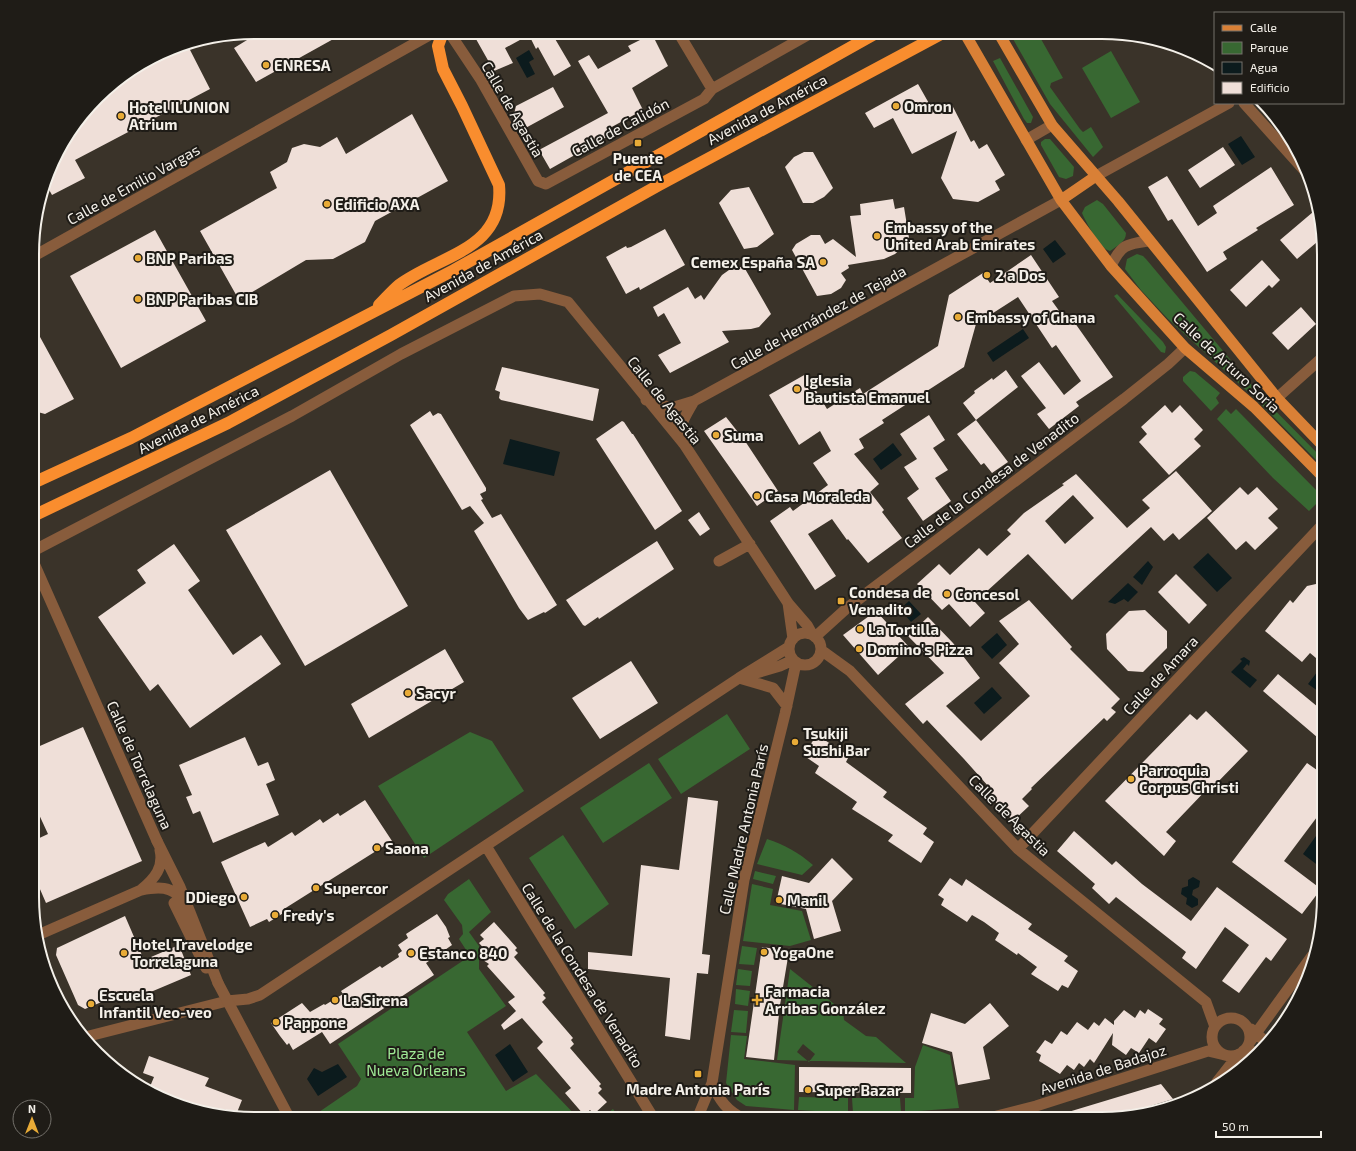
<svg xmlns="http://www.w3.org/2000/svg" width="1356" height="1151" font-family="'Exo 2',sans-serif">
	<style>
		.green { fill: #386832; fill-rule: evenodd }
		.water { fill: #0c1b1d }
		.building { fill: #efdfd8; fill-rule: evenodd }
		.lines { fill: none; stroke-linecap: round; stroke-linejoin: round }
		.minor { stroke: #885c3c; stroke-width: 11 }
		.tertiary { stroke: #885c3c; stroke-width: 11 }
		.primary { stroke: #d98036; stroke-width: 11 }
		.motorway { stroke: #f98d2e; stroke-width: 12 }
		.poi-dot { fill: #e8ab37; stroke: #1f1c17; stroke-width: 1.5 }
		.labels { text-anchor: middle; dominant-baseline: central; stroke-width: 4; stroke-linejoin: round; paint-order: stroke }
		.poi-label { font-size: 15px; font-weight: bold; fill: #f4f0e9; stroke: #1f1c17; text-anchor: start }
		.street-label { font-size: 15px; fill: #f4f0e9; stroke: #1f1c17 }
		.park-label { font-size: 15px; fill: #a0ea96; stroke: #1f1c17 }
		.rim { fill: none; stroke: #f4f0e9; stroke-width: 2 }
	</style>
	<rect width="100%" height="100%" fill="#3a3329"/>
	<!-- green -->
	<path class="green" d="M1009,32H1037L1063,78L1051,83L1050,87L1080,129L1083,132L1091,127L1103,147L1093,157L1050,104Z
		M1111,51L1140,102L1111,118L1082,68Z
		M1000,58L1033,117L1031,123H1027L1024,119L993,61Z
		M1045,139H1050L1074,167L1073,176L1066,179L1059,177L1041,145V142Z
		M1097,200L1103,204L1126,233C1126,242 1117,246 1110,251C1100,249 1086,222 1082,213L1085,207Z
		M1137,254L1143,256L1146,259L1260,395L1324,460V468L1257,400L1168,319L1140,289L1125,269L1127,259Z
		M1117,294L1163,342L1166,347L1165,353L1161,352L1114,296Z
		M1190,371L1195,372L1220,393L1216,398L1219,403L1211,411L1183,381V377Z
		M1226,409L1231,414L1236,409L1320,494V500L1309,511L1273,478L1217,419Z
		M727,714L750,749L681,794L658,759Z
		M470,732L492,741L524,791L424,858L378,786Z
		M649,763L672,798L603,843L580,808Z
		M563,835L609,904L575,929L529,858Z
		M767,839C785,845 798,852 813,865L802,875L757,864Z
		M755,871L776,876L773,884L753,879Z
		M469,879L491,912L469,932L479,946V969L506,1006L467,1032L506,1091L536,1074L579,1119H321L319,1112L357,1086L361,1079L338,1044L470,956L459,939L463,934L462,925L444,900L448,894Z
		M752,884L773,889L770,905L802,911L811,940L790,946L743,941Z
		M742,946L757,948L754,965L739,964Z
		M738,969L752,971L750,986L736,985Z
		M790,969L843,1011L844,1020L866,1036L876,1037L906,1063L777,1060ZM803,1044L815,1054L809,1062L797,1052Z
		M736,989L750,991L748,1006L735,1004Z
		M734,1010L748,1011L746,1033L731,1032Z
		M731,1035L747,1036L744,1059L795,1065L794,1110L746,1106L737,1100L726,1083Z
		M923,1045L950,1055L959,1108L905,1112V1098H914L915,1067Z
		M799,1097L848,1098V1113L798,1110Z
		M852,1098H900L901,1112L853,1113Z
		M613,1109L620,1119H599Z"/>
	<!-- water -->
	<path class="water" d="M529,50L534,59L529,62L535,74L527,78L516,58Z
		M1241,136L1255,157L1242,165L1228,144Z
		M1055,240L1066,254L1053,263L1043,249Z
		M1023,329L1029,338L993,362L987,353Z
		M510,439L560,452L554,476L503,464Z
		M893,443L902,455L881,470L873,459Z
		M1208,553L1232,578L1217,592L1193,567Z
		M1148,561L1153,567L1142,585L1133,577Z
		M1128,583L1138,592L1128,602L1124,599L1115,604L1108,602Z
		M909,601L921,614L911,622L900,609Z
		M997,633L1007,645L992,659L981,647Z
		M1244,657L1250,661L1249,666L1247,664L1243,669L1257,680L1250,688L1231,672L1242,661L1240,659Z
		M1324,663V684L1318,691L1308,684Z
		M992,687L1002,698L984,714L974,703Z
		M1316,836L1324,842V870L1303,854Z
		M1193,877L1200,881L1199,887L1193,890L1192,895L1198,899V905L1192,908L1186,904L1187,898L1181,894L1182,888L1188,886V880Z
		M510,1044L528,1072L513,1082L495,1055Z
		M338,1064L347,1077L318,1096L307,1079L314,1068L322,1072Z"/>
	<!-- building -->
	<path class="building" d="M260,32H346L256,82L234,48Z
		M472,32H551L571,66L554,76L538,47L536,49L529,35L505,48L513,63L494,71Z
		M652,34L668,66L632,88L643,110L608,129L612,134L550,169L539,150L608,113L578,61L589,55L598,69L631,51L628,46Z
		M188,46L210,89L75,160L85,178L52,195L47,186L62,143L106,89Z
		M918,84L935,114L952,105L971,142L974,140L979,149L987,144L1005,175L995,181L1000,190L978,202L953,199L941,178L957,131L912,154L893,118L874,128L865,113Z
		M553,87L564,107L520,131L513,118L516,106Z
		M412,114L448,181L375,221L365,242L333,259L306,260L239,300L200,231L277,188L270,172L287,162L292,148L304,144L320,147L337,137L346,154Z
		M1223,147L1235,165L1200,188L1188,170Z
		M804,152H813L833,188L824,197L813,203H803L785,167L794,157Z
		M1271,167L1294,205L1256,228L1258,230L1223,252L1227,259L1207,272L1172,219L1168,221L1148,187L1167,176L1198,226L1217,213L1213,206Z
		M749,187L774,234L757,247L744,249L719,203L731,190Z
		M893,199L895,209L904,207L910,244L905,245L895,254L884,259L848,265L849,268L841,273L846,280L841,288L831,294L817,296L792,250L796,244L811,235H820L825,244L833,239L856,257L850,216L861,215L860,204Z
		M1313,212L1318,218L1323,237L1297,259L1280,240Z
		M665,229L685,265L640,290L639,287L626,294L606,257L626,246L627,248L631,247Z
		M155,230L206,321L121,368L70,276Z
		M1031,255L1059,297L1052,301L1065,319L1070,316L1113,377L1076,402L1079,406L1049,429L1037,414L1046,408L1021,376L1039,362L1064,395L1081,381L1056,345L1052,348L1018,297L976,324L964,367L882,420L884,423L859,439L864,448L854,454L879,484L870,492L884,510L882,512L902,538L868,563L848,539L847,540L832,519L808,534L836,576L815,590L770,521L790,507L793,511L828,485L813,463L831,451L820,431L799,445L769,395L806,374L827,409L860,388L863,394L938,346L949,295L983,273L990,283Z
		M1262,260L1280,280L1272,288L1269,285L1246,307L1230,290Z
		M736,267H744L771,314L759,327L751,329L722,331L729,342L670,373L658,355L681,343L664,313L658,317L653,307L688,287L695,299L701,295L704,300L722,275L729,270Z
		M1301,307L1316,324L1288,350L1272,333Z
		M34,326L74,399L45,414L34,411Z
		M502,367L599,389L593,421L501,400L499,398L500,392L495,390Z
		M1006,370L1018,387L976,420L963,403L975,393L974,391L992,378L993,380Z
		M1165,405L1172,413L1180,405L1203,430L1194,439L1201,446L1169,475L1139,442L1147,434L1141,427Z
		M430,411L433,416L438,413L441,414L486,488V491L480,494L483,499L481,500L492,518L501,514L557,605L545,613L544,612L528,620L519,608L474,531L484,523L470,506L462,510L410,425Z
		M929,415L945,440L933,448L948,470L935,478L951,501L923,521L907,498L919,489L904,467L917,459L900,434Z
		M726,417L745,441L778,491L757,506L704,431Z
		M976,420L1008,462L992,473L984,463L981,465L957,434Z
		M622,421L624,422L632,434H633L682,511L655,530L596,439Z
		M330,470L408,606L305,666L226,530Z
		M1176,471L1212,511L1179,540L1173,533L1164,541L1151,527L1072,600L1028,554L975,602L985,613L970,627L949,604L942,610L917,584L939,564L950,575L979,548L987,556L1011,534L1007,530L1024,513L1064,485L1062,484L1076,474L1127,528L1150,508L1142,500ZM1073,495L1094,518L1065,544L1045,521Z
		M1240,487L1248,495L1257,487L1278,509L1268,518L1278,528L1255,550L1246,541L1236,550L1207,518Z
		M699,512L710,529L700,536L688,520Z
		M657,541L674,569L599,619L598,617L585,626L583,625L566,600Z
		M174,544L200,581L188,590L233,655L261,635L281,664L190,728L158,684L150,691L98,617L146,583L137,570Z
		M1176,574L1207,605L1189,624L1158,592Z
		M1316,584L1324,590V650L1316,658L1310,653L1302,662L1265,631L1290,600L1293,603L1307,586Z
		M1029,600L1072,647L1070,649L1120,699L1111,708L1116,712L1107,721L1104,718L1031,788L1032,789L1022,799L1029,806L1013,821L985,791L989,787L964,759L927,720L923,724L905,704L944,673L908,636L928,617L953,643L980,678L946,706L981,741L1030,696L999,663L1019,644L999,621Z
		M1145,610L1167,631V648L1143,672L1128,671L1107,649L1106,634L1129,611Z
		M876,611L909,647L878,675L843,635Z
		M445,649L464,682L369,738L351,704Z
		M631,661L658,703L600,739L572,698Z
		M1278,674L1324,712V743L1263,691Z
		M1206,711L1248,751L1212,788L1210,786L1166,832L1176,841L1164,856L1105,801L1190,714L1197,720Z
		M83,727L142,861L46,903L33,873V841L48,834L36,808L33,809V749Z
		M817,735L849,756L846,762L887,792L883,797L927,828L923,834L934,842L921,863L888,841L893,835L852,809L857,802L815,773L819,766L803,755Z
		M245,737L258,766L268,762L275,780L266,784L279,815L213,843L200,811L193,814L186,797L192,795L179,765Z
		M1307,763L1324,775V822L1317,817L1284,861L1321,889L1302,914L1232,862Z
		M688,797L718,801L702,954L710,955L708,974L697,973L690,1040L665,1036L670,978L588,969V952L632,956L641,865L679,870Z
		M365,800L392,841L284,909L285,912L269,922L267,919L250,927L221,862L265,842L268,847L292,832L295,836L320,819L323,823L338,813L340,816Z
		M1074,831L1112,865L1116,861L1142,884L1191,921L1217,887L1287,939L1271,961L1266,957L1239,993L1222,981L1249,945L1225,927L1196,969L1182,958L1186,952L1116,897L1109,904L1092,888L1095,884L1057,851Z
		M832,858L853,879L832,901L841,931L814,939L806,909L776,903L782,876L809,883Z
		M950,878L962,886L966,879L1032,924L1028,929L1068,956L1064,961L1078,971L1068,988L1062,985L1058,991L1031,974L1037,967L1018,953L1017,955L995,940L999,933L984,922L972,915L967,922L941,905L944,899L938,895Z
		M437,914L446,927L450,937L448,938L452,945L426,963L434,975L330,1044L322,1032L293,1050L289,1043L287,1045L280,1036L271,1023L302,1003L310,1012L324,1004L325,1005L343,994L341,991L380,966L382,968L399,957L398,954L402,951L398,945L408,938L406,934Z
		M125,916L144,960L179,945L191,975L127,1002L123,993L85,1009L78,1005L56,955L57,948Z
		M494,922L517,948L515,950L518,953L514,957L545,993L543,995L546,998L542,1002L573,1038L571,1040L574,1044L570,1048L601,1084L599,1086L602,1089L598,1093L607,1102L594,1114L590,1110L584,1115L565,1093L571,1088L537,1048L543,1042L522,1018L504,1030L501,1025L516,1011L508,1002L515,997L487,966L489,964L480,958L487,952L479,943L484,939L480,935Z
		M762,947L789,951L780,1005L774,1060L746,1057Z
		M990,1003L1009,1026L983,1047L990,1079L958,1085L952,1052L922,1043L931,1013L965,1024Z
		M1148,1009L1163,1019L1159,1024L1166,1029L1156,1043L1149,1038L1139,1053L1131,1048L1126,1055L1112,1045L1113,1033L1094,1063L1090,1059L1084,1067L1079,1063L1074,1070L1067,1065L1060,1074L1039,1061L1041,1055L1036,1052L1045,1040L1052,1044L1061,1031L1067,1035L1077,1022L1088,1030L1094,1022L1099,1026L1105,1018L1114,1025V1021L1124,1010L1135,1018L1140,1010L1145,1014Z
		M149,1056L209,1078L205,1086L242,1100L236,1115L169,1102L149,1089L154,1077L143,1073Z
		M799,1067L911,1068V1093L799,1092Z
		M1161,1084L1173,1099L1131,1112V1115L1117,1119H1055V1116Z"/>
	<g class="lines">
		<!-- minor -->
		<path class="minor" d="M449,32L481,80L538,181L546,184L704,99L712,89L813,32
			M678,32L712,89
			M1244,103L1305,171
			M1026,140L1052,125
			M1096,176L1229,103
			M34,256L435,32
			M1111,266C1121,245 1126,244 1148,241
			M1277,398L1324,356
			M646,400L671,408L694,401L1061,200
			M683,443C675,429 687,414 694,401
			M33,551L292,416L401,354L514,296L540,294L568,302L684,444L788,603L807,625L812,634
			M719,561L750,544
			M788,603L793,639
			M789 649a16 16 0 1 1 32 0a16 16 0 1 1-32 0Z
			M815,637L847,608L1124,399L1168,364L1185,348
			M821,650L850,671L1018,849L1206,1002L1215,1027
			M753,674L780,666L793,660
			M739,678L773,688L787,706
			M157,841L180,887L218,983
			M486,846L654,1119
			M1018,849L1324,523
			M142,889C155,878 164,867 160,850
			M174,903L206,968
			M38,935L141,890C156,887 174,885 181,901C184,907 186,913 192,917
			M1212 1037a19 19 0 1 1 38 0a19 19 0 1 1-38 0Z
			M1251,1029L1267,1043
			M85,1037L227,1001L248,999L260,995L739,678L789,647
			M1249,1043L1312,956
			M1243,1051L1260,1052
			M1217,1082L1239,1054
			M712,1083C719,1100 727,1111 744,1119
			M697,1119L712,1083L744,880L785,714L796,663
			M985,1119L1036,1106L1208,1051L1229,1056"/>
		<!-- tertiary -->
		<path class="tertiary" d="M33,561L157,841
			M218,983L290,1119"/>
		<!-- primary -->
		<path class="primary" d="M964,32L1061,200L1111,266L1185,348L1254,407L1324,478
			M998,32L1052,125L1118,201L1277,398L1324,447
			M1061,200L1096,176"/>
		<!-- motorway -->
		<path class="motorway" d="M379,305C386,298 392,291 399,285C439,255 505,250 499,185L462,106L443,69L438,46L443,32
			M33,483L131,438L454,270L878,32
			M33,516L228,423L391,335L659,185L943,33"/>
	</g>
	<!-- markers -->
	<g class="poi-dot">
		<circle cx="266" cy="65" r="4"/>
		<circle cx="896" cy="106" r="4"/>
		<circle cx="121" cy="116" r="4"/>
		<rect x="634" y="139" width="8" height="8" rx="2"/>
		<circle cx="327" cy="204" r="4"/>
		<circle cx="877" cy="236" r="4"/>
		<circle cx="138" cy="258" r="4"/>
		<circle cx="823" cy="262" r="4"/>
		<circle cx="987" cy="275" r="4"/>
		<circle cx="138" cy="299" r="4"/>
		<circle cx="958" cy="317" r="4"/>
		<circle cx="797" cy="389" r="4"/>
		<circle cx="716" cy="435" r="4"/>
		<circle cx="757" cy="496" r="4"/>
		<circle cx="947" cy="594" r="4"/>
		<rect x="837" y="597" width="8" height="8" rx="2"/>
		<circle cx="860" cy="629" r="4"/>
		<circle cx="859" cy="649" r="4"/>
		<circle cx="408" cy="693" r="4"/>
		<circle cx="795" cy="742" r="4"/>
		<circle cx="1131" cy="779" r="4"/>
		<circle cx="377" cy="848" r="4"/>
		<circle cx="316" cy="888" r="4"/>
		<circle cx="244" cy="897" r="4"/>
		<circle cx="779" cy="900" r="4"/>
		<circle cx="275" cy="915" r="4"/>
		<circle cx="764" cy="952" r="4"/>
		<circle cx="124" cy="953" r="4"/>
		<circle cx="411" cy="953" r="4"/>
		<circle cx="335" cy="1000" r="4"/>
		<path d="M755 994h4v4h4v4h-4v4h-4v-4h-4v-4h4z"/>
		<circle cx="91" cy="1004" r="4"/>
		<circle cx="276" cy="1022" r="4"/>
		<rect x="694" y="1070" width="8" height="8" rx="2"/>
		<circle cx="808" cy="1090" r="4"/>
	</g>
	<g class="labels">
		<!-- poi labels -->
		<g class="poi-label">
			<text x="274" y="65">ENRESA</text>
			<text x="904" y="106">Omron</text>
			<text x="129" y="107">Hotel ILUNION<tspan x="129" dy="17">Atrium</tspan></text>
			<text x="638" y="158" text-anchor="middle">Puente<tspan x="638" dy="17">de CEA</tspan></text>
			<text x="335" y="204">Edificio AXA</text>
			<text x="885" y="227">Embassy of the<tspan x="885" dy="17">United Arab Emirates</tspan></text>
			<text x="146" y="258">BNP Paribas</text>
			<text x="815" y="262" text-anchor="end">Cemex España SA</text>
			<text x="995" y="275">2 a Dos</text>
			<text x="146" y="299">BNP Paribas CIB</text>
			<text x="966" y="317">Embassy of Ghana</text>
			<text x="805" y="380">Iglesia<tspan x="805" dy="17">Bautista Emanuel</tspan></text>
			<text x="724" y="435">Suma</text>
			<text x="765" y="496">Casa Moraleda</text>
			<text x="849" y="592">Condesa de<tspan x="849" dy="17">Venadito</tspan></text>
			<text x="955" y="594">Concesol</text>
			<text x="868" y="629">La Tortilla</text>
			<text x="867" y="649">Domino's Pizza</text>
			<text x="416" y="693">Sacyr</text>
			<text x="803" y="733">Tsukiji<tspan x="803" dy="17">Sushi Bar</tspan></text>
			<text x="1139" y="770">Parroquia<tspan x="1139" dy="17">Corpus Christi</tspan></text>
			<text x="385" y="848">Saona</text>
			<text x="324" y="888">Supercor</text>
			<text x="236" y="897" text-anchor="end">DDiego</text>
			<text x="787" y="900">Manil</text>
			<text x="283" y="915">Fredy's</text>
			<text x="132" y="944">Hotel Travelodge<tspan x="132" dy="17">Torrelaguna</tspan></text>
			<text x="772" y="952">YogaOne</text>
			<text x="419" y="953">Estanco 840</text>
			<text x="765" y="991">Farmacia<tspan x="765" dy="17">Arribas González</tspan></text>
			<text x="99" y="995">Escuela<tspan x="99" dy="17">Infantil Veo-veo</tspan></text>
			<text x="343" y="1000">La Sirena</text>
			<text x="284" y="1022">Pappone</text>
			<text x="698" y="1089" text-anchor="middle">Madre Antonia París</text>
			<text x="816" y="1090">Super Bazar</text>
		</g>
		<!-- street labels -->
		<g class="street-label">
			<text transform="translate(513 109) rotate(60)">Calle de Agastia</text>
			<text transform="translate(767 109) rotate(-28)">Avenida de América</text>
			<text transform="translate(620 127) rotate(-28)">Calle de Calidón</text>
			<text transform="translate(133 184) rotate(-29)">Calle de Emilio Vargas</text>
			<text transform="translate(483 265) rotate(-29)">Avenida de América</text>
			<text transform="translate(818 317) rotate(-29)">Calle de Hernández de Tejada</text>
			<text transform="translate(1227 362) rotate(43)">Calle de Arturo Soria</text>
			<text transform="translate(665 400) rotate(51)">Calle de Agastia</text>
			<text transform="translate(198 419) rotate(-27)">Avenida de América</text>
			<text transform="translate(991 480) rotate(-37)">Calle de la Condesa de Venadito</text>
			<text transform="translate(1160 675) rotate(-47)">Calle de Amara</text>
			<text transform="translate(140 765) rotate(66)">Calle de Torrelaguna</text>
			<text transform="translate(1010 815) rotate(45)">Calle de Agastia</text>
			<text transform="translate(743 829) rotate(-77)">Calle Madre Antonia París</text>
			<text transform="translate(583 975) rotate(58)">Calle de la Condesa de Venadito</text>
			<text transform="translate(1103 1069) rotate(-18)">Avenida de Badajoz</text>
		</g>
		<!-- park labels -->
		<g class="park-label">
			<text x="416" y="1053">Plaza de<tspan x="416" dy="17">Nueva Orleans</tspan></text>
		</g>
	</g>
	<!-- crop -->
	<path d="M0 0H1356V1151H0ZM254 39H1102A215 215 0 0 1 1317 254V897A215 215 0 0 1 1102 1112H254A215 215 0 0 1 39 897V254A215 215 0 0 1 254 39Z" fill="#1f1c17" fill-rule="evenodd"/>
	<path class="rim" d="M254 39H1102A215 215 0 0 1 1317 254V897A215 215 0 0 1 1102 1112H254A215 215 0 0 1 39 897V254A215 215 0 0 1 254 39Z"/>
	<!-- legend -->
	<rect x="1214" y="12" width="130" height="92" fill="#1f1c17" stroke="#74716b"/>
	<rect x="1222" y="25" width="20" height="6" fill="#d98036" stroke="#74716b"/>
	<text x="1250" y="32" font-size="12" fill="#f4f0e9">Calle</text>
	<rect x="1222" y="42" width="20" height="12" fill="#386832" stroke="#74716b"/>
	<text x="1250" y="52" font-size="12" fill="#f4f0e9">Parque</text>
	<rect x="1222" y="62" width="20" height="12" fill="#0c1b1d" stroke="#74716b"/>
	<text x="1250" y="72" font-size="12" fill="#f4f0e9">Agua</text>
	<rect x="1222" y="82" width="20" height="12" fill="#efdfd8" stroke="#74716b"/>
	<text x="1250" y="92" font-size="12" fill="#f4f0e9">Edificio</text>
	<!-- north arrow -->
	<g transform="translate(32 1119)"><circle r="19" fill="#1f1c17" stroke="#74716b"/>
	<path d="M0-3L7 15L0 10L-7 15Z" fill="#e8ab37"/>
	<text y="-6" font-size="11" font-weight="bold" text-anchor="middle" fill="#f4f0e9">N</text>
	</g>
	<!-- scale -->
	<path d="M1216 1131v6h105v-6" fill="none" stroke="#f4f0e9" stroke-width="2"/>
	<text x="1222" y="1131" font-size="12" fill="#f4f0e9" stroke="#1f1c17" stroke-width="3" paint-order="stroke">50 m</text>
</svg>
